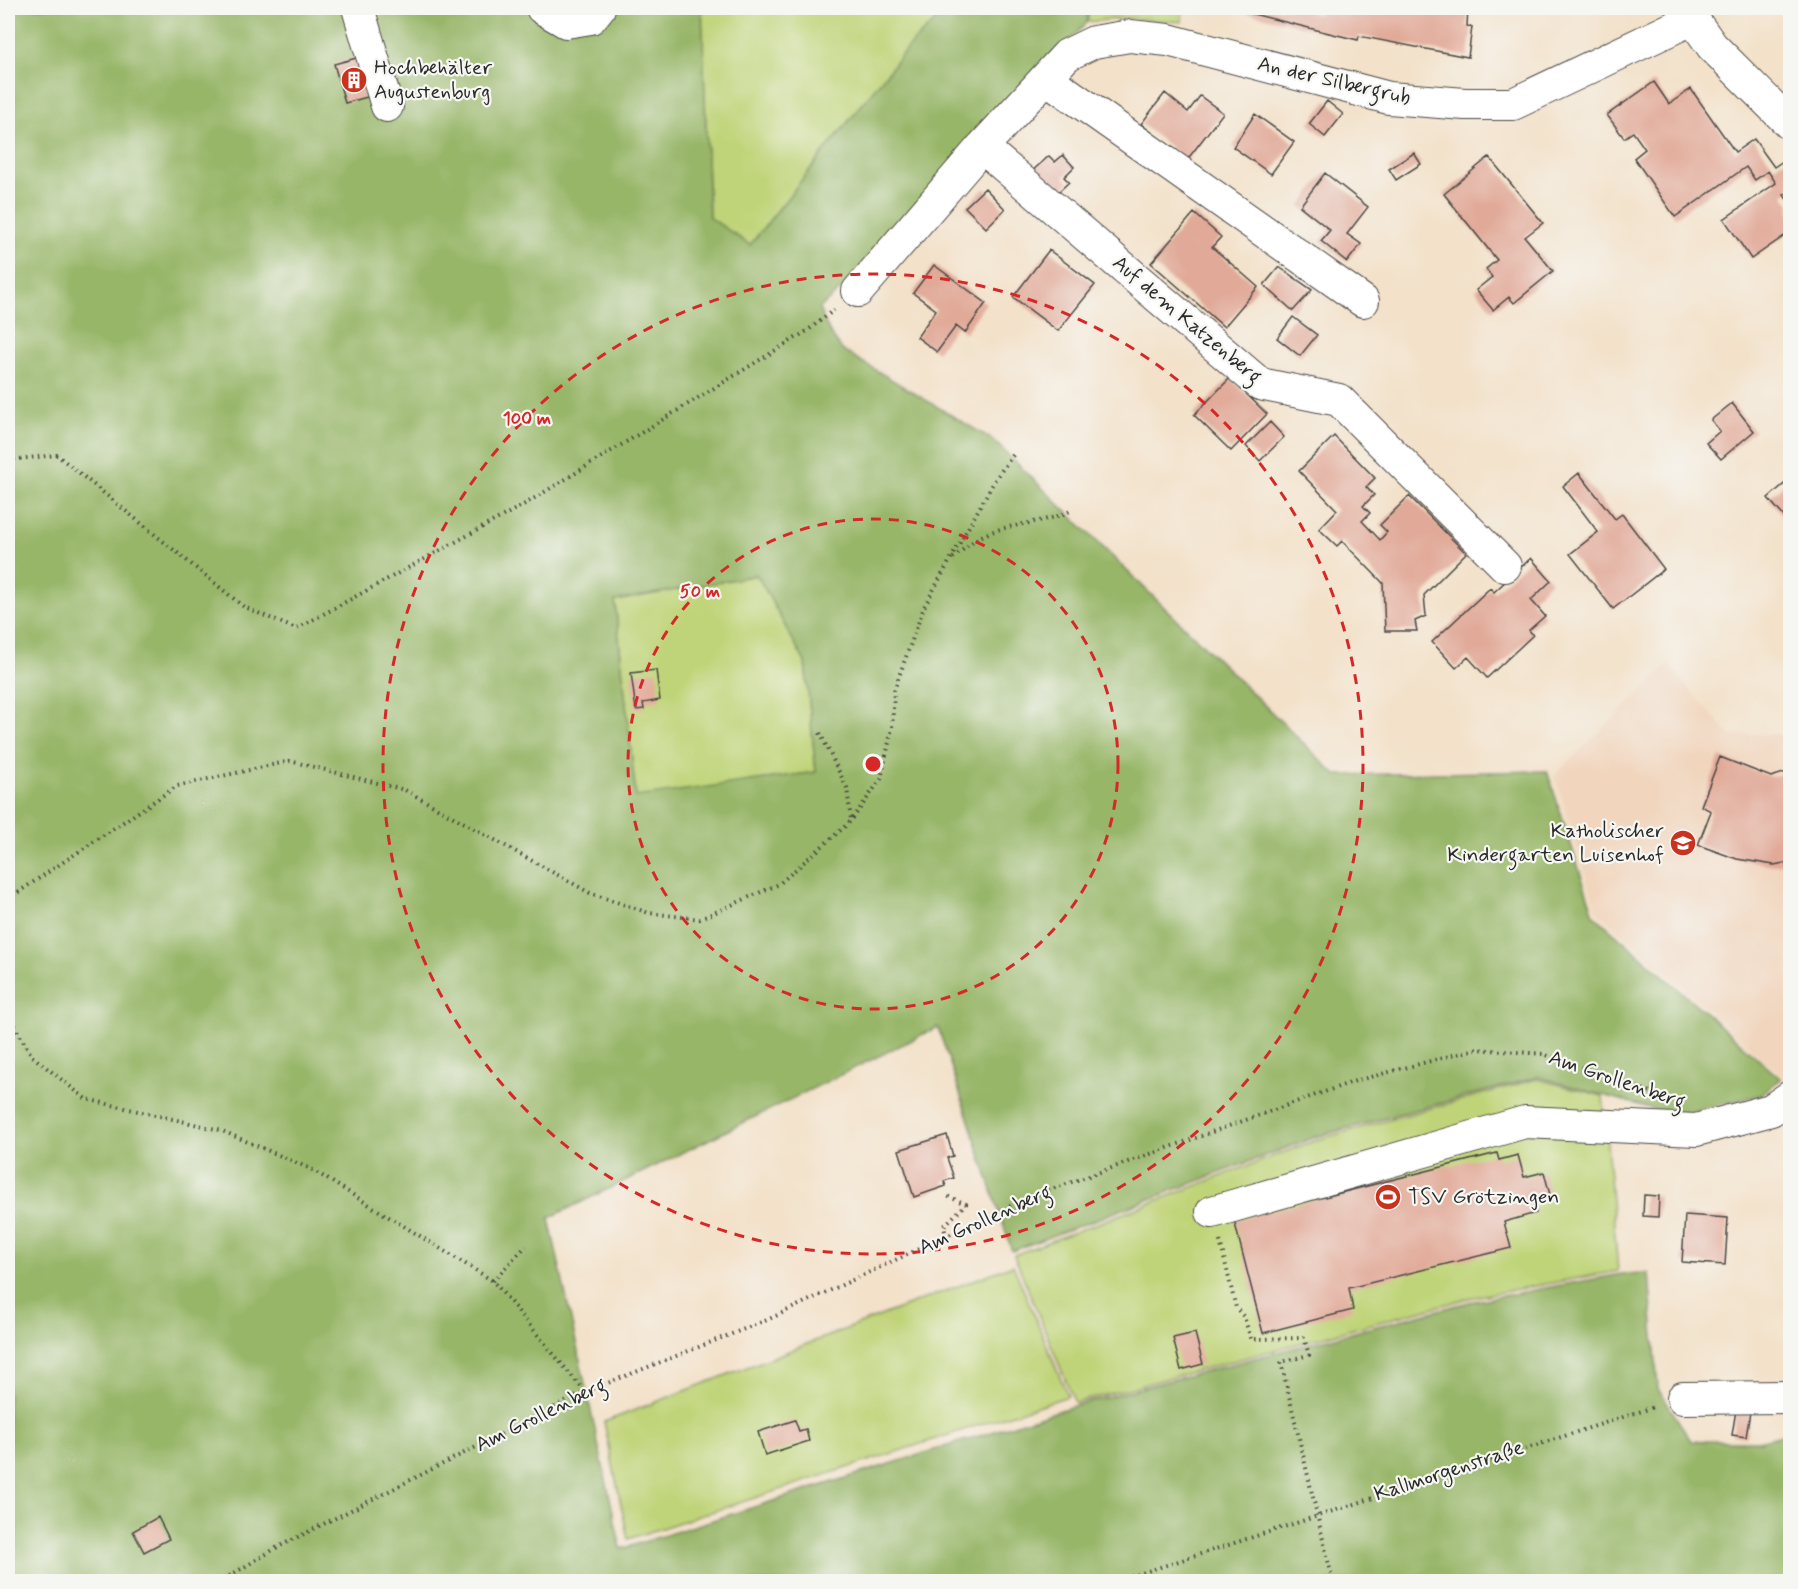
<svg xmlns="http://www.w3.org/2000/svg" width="1798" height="1589" font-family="Mynerve,sans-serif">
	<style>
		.built { fill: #f1d5bd }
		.green { fill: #bfd478; stroke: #758052; stroke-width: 1.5 }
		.forest { fill: #97b668; stroke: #61704a; stroke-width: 1.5; fill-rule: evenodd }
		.building { fill: #e1a997 }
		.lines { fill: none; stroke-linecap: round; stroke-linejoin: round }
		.minor-casing { stroke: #494643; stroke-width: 34 }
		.path { stroke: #494643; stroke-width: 4; stroke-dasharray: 1.5 4.5; stroke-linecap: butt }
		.minor { stroke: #fff; stroke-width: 32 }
		.ring { fill: none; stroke: #d62828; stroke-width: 3; stroke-dasharray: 10 8 }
		.labels { text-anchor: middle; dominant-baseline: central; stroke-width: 4.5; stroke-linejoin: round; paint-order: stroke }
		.poi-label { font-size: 21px; fill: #2b2b2b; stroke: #f6f6f2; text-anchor: start }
		.street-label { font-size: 21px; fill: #2b2b2b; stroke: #f6f6f2 }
		.centre { fill: #d62828; stroke: #f6f6f2; stroke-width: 3 }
		.ring-label { font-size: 18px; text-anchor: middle; font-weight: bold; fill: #d62828; stroke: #f6f6f2; stroke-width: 4.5; stroke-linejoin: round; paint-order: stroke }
	</style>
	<rect width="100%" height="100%" fill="#f6f6f2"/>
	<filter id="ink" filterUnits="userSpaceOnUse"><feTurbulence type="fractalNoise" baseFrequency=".0167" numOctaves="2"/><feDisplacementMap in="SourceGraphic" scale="12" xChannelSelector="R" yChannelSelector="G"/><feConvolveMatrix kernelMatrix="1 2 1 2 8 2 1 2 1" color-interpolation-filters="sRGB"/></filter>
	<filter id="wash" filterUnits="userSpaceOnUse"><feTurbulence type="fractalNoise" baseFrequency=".008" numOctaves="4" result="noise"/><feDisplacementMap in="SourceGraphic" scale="24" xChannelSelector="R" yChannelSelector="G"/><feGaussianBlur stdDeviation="1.35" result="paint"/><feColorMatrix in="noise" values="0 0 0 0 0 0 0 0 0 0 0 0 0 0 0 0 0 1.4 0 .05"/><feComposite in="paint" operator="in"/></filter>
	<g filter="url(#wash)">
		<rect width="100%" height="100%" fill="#f3e1c9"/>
		<!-- built -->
		<path class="built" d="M1668,665L1730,735L1790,734V1072L1784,1077L1597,911L1554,776Z"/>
		<!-- green -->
		<path class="green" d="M702,8H949L907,48L750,245L709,217Z
			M1089,8H1183L1182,22L1128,18L1087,22Z
			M757,575L805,662L816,772L636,798L615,601Z
			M1537,1079L1603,1096L1618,1271L1469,1298L1075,1403L1014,1255L1316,1140Z
			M1013,1265L1068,1396L628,1539L604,1422Z"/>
		<!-- forest -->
		<path class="forest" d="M8,8H702L709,217L750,245L907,48L949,8H1089L1087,22L975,139L854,277L819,309L830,333L842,350L993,440L1336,775L1547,771L1594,915L1781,1079L1760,1095L1675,1115L1538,1077L1315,1137L1012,1251L938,1027L549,1218L621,1549L1077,1405L1469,1302L1622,1274L1649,1273L1658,1389L1691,1441H1759L1790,1433V1581L8,1582ZM757,575L805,662L816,772L636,797L615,601Z"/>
		<g id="blocks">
			<!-- building -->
			<path class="building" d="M1246,8H1312L1311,12L1318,14L1320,8H1468L1467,26L1472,27L1468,57L1359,36L1358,40L1329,33L1245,12Z
				M364,56L375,95L345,103L334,64Z
				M1654,82L1669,104L1691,89L1735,152L1754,139L1774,167L1786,159L1790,167V191L1784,195L1790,204V232L1751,259L1724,219L1776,183L1768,171L1755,180L1746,167L1675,217L1634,158L1645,149L1633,132L1624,138L1607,115Z
				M1165,93L1188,112L1200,96L1223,113L1187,160L1141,124Z
				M1327,101L1343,114L1325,137L1309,124Z
				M1255,114L1294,142L1271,174L1233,147Z
				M1414,153L1421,164L1396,180L1389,169Z
				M1063,155L1074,167L1064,177L1069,182L1054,196L1031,172L1049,156L1055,162Z
				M1489,157L1543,223L1525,237L1553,271L1514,303L1509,297L1493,310L1476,290L1492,277L1486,269L1497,260L1444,194Z
				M1325,173L1368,207L1347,234L1361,244L1347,262L1321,241L1330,230L1300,206Z
				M985,188L1005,209L986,228L965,207Z
				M1194,213L1221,237L1212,247L1258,287L1224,327L1151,263Z
				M1049,250L1095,285L1058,331L1013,297Z
				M934,265L986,303L965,333L956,326L937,352L917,337L936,310L913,293Z
				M1279,267L1312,290L1293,311L1264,285Z
				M1293,317L1317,335L1300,356L1277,338Z
				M1230,378L1267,414L1231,451L1194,415Z
				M1732,403L1754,431L1721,459L1706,443L1720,431L1711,420Z
				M1270,422L1284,437L1260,461L1246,446Z
				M1334,436L1375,478L1366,487L1374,495L1363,506L1370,513L1362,521L1380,540L1387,532L1380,525L1409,496L1466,553L1424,595L1426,616L1415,621L1417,631H1385L1383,583L1342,541L1337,546L1319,529L1337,510L1299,471Z
				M1579,473L1615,519L1622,514L1664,569L1613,609L1570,554L1598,532L1563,486Z
				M1790,479V513L1785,518L1768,498Z
				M1531,558L1551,581L1531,600L1545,616L1529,630L1533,635L1487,678L1468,657L1456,668L1432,642L1490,588L1494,592Z
				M656,670L660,700L643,703L644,709L636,710L631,673Z
				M1720,757L1771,777L1790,771V862L1774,865L1737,859L1698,845L1711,811L1701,806Z
				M947,1135L953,1156L947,1158L954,1178L944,1181L946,1186L914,1197L899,1150Z
				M1497,1153L1499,1160L1518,1155L1524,1177L1544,1172L1550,1195L1533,1200L1536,1213L1504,1222L1511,1248L1349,1288L1353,1310L1263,1333L1234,1220Z
				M1644,1195L1659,1196L1658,1217L1643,1216Z
				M1685,1215L1728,1218L1725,1265L1682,1262Z
				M1195,1333L1203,1364L1181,1370L1173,1338Z
				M1736,1410L1750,1412L1746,1437L1732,1435Z
				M795,1420L799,1431L806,1429L809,1441L765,1455L758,1432Z
				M158,1517L169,1539L144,1552L133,1531Z"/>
		</g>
	</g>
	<g filter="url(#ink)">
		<use href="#blocks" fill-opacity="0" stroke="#494643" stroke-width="1.5"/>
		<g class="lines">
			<defs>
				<path id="minor" d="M358,8L387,106
					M542,8L566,22L591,18L599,8
					M1685,8L1712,46L1790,124
					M1046,78L1363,301
					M982,147L1260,384L1339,400L1505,566
					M858,291L982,147L1067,55L1094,42L1130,36L1168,40L1389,98L1465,104H1513L1692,19
					M1212,1212L1525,1122L1696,1130L1771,1110L1790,1097
					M1683,1398L1790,1397"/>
			</defs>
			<!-- minor casing -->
			<use href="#minor" class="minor-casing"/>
			<!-- path -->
			<path class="path" d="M8,98L15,113L8,180
				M8,460L57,455L244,607L296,629L525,504L807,331L834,310
				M953,558C962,551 971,542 980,537C1008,522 1044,525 1072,510
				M820,733L847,788L851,820
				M8,899L177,786L290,761L405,790L590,893L649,913L700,919L779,884L851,821L881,779L892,728L894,690L924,607L996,478L1013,455
				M8,1015L32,1056L86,1099L220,1130L311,1169L493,1281L585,1392
				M946,1237L944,1226L966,1204L947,1196
				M1220,1241L1236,1308L1244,1317L1251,1339L1304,1338L1309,1355L1281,1362L1333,1582
				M493,1281L526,1246
				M219,1582L278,1547L585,1392L767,1320L1030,1197L1355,1081L1476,1049L1544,1054L1656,1094
				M1114,1582L1654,1407"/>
			<!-- minor -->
			<use href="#minor" class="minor"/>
		</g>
	</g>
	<!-- distance rings -->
	<g class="ring">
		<circle cx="873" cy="764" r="245"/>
		<circle cx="873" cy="764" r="490"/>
	</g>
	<!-- icons -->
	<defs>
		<symbol id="building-disc" viewBox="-11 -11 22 22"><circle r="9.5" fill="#c8321e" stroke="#f6f6f2"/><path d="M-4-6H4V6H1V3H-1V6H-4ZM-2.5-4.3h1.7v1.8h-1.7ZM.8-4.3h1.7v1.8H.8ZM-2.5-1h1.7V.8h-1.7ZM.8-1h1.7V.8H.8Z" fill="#fff"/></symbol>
		<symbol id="school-disc" viewBox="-11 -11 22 22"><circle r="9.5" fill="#c8321e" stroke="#f6f6f2"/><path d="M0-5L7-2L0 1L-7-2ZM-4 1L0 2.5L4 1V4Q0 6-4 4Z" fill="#fff"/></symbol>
		<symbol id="stadium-disc" viewBox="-11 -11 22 22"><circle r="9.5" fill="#c8321e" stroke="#f6f6f2"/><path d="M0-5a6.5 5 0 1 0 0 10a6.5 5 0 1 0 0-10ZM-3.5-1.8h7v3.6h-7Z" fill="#fff"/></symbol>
	</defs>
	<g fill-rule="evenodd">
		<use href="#building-disc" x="339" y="65" width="30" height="30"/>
		<use href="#school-disc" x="1668" y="828" width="30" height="30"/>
		<use href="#stadium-disc" x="1373" y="1182" width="30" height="30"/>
	</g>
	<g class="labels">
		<!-- poi labels -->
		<g class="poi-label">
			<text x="374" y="68">Hochbehälter<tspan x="374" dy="24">Augustenburg</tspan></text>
			<text x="1664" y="831" text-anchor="end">Katholischer<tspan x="1664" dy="24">Kindergarten Luisenhof</tspan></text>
			<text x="1408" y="1197">TSV Grötzingen</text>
		</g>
		<!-- street labels -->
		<g class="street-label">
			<text transform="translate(1334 81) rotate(13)">An der Silbergrub</text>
			<text transform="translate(1187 320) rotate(40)">Auf dem Katzenberg</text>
			<text transform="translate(1617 1080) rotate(19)">Am Grollenberg</text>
			<text transform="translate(985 1220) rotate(-24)">Am Grollenberg</text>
			<text transform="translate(541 1415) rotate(-26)">Am Grollenberg</text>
			<text transform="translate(1449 1471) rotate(-18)">Kallmorgenstraße</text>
		</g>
	</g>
	<circle cx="873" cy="764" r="9" class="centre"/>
	<g class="ring-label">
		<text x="527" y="424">100 m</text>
		<text x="700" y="597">50 m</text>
	</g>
	<!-- margin -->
	<rect width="1798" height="1589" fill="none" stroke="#f6f6f2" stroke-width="30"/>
</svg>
